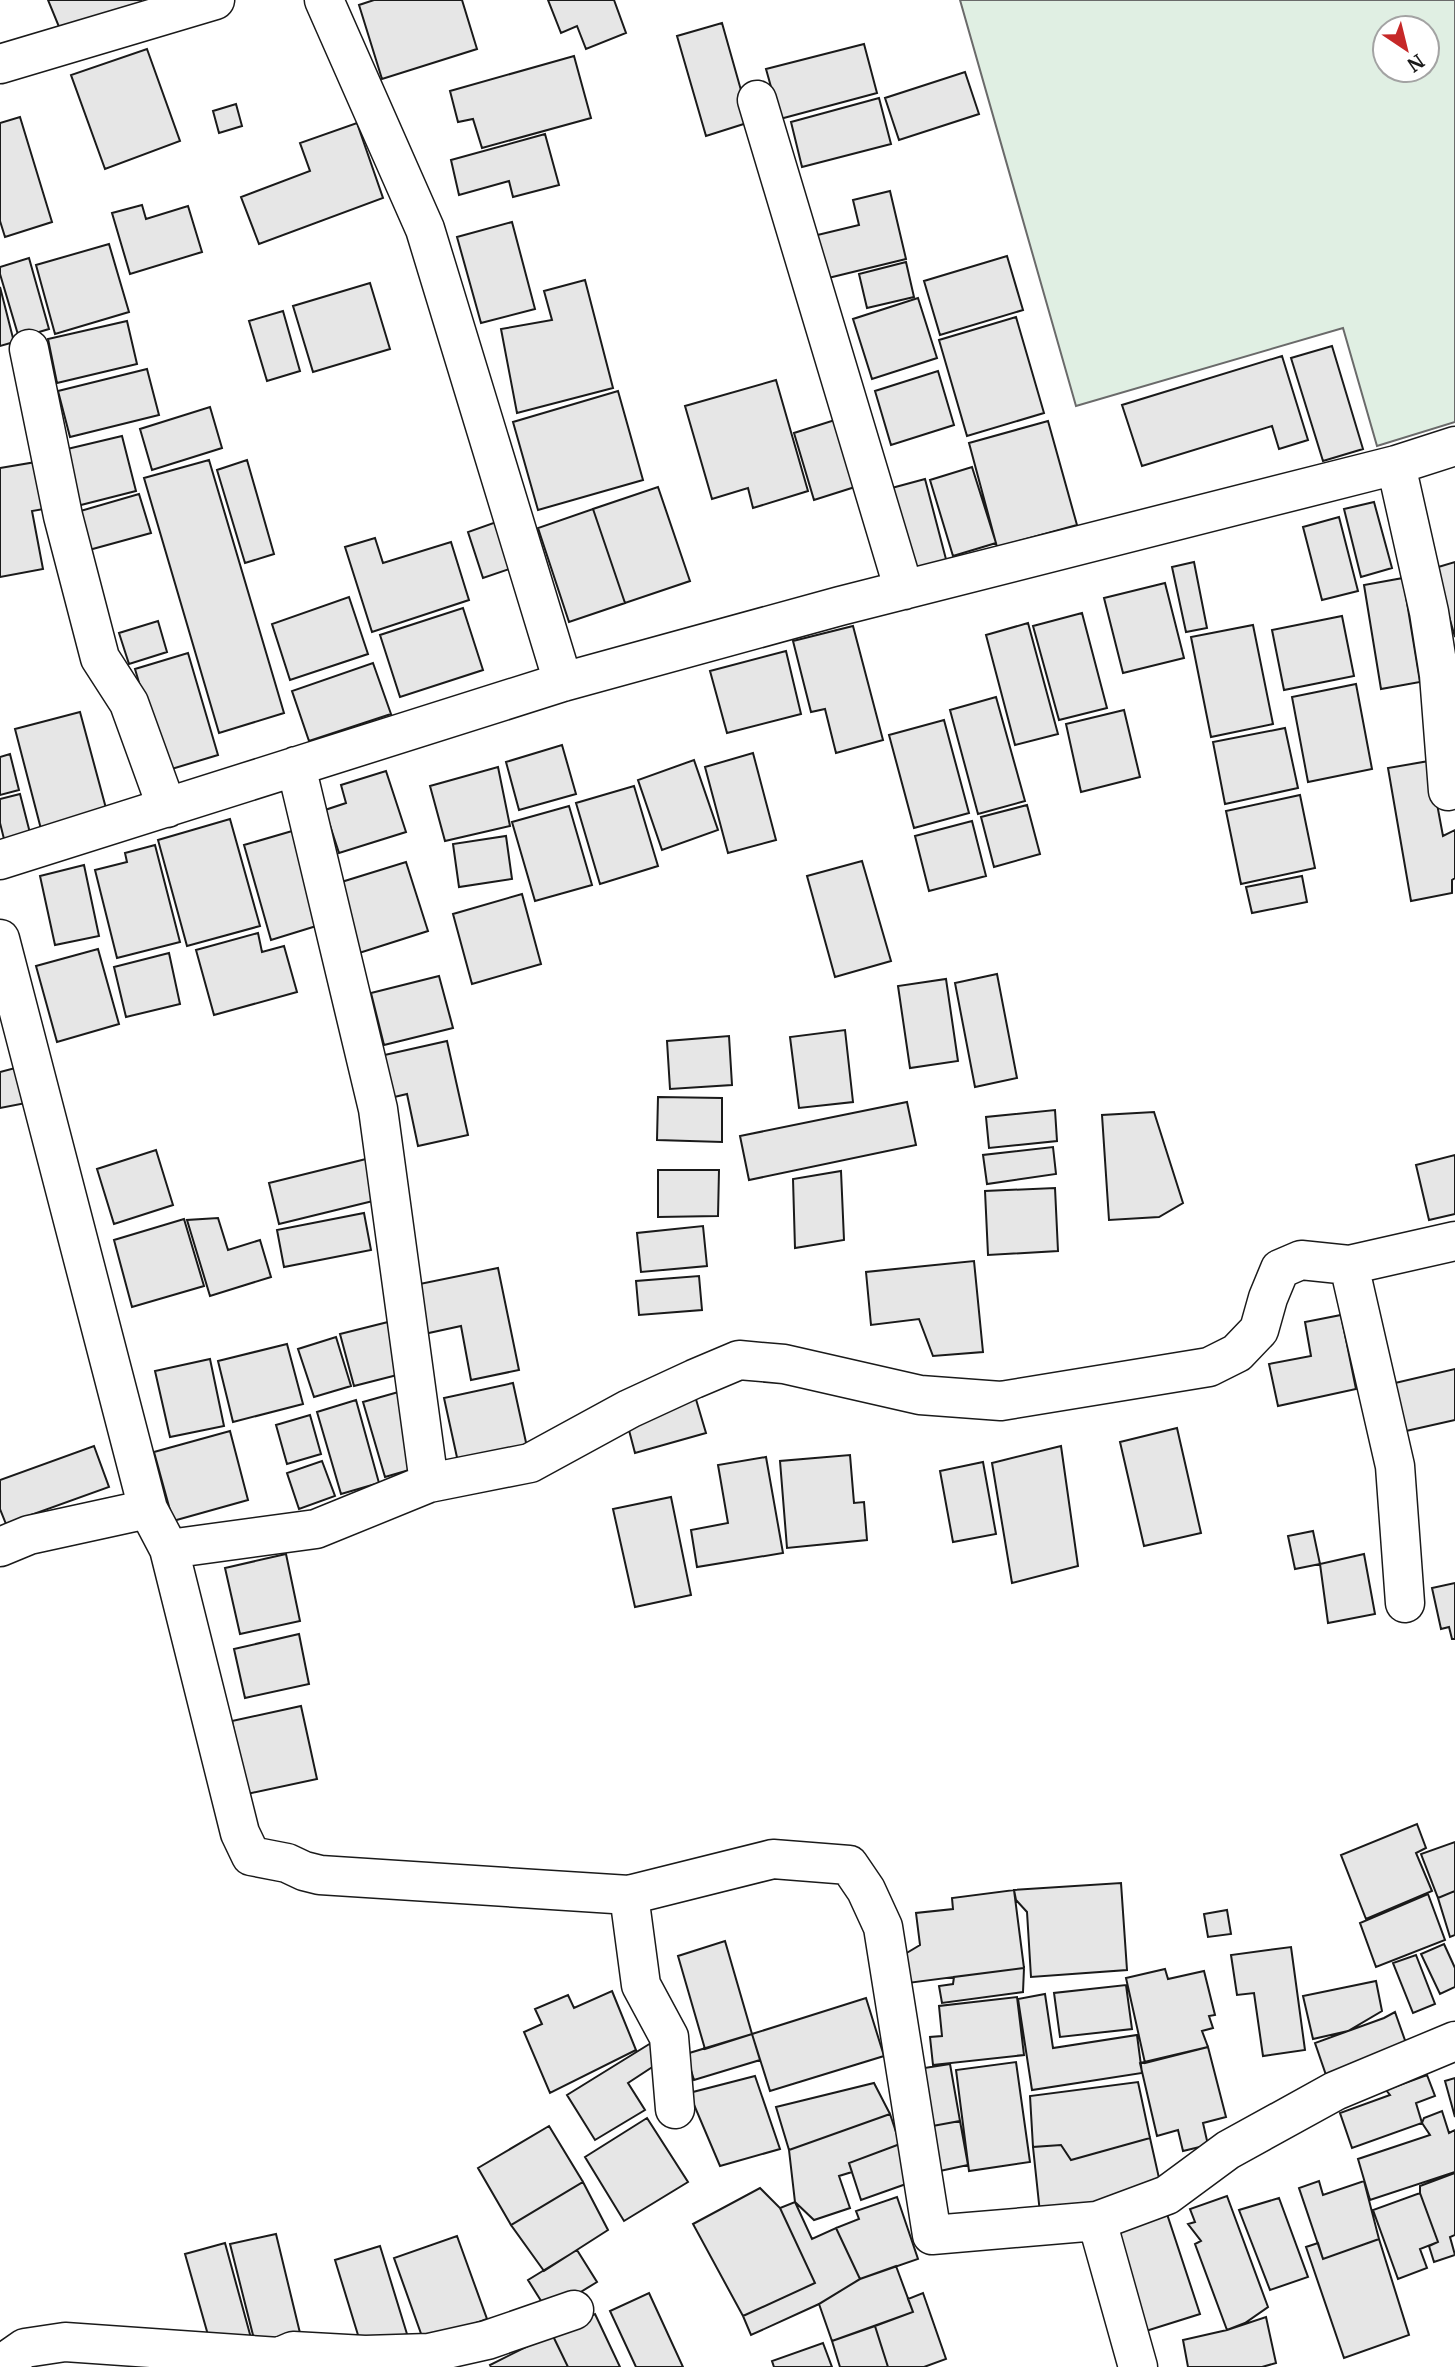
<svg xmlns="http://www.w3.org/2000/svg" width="1455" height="2367" font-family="Merriweather,serif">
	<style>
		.green { fill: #e0efe3; stroke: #6a6a6a; stroke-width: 2; fill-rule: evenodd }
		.building { fill: #e6e6e6; stroke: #1a1a1a; stroke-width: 2 }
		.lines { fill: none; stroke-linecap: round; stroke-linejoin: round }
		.minor-casing { stroke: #1a1a1a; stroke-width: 41 }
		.minor { stroke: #fff; stroke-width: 38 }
	</style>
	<rect width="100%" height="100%" fill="#fff"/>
	<!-- green -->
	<path class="green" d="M960,0H1455V422L1377,446L1343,328L1076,406ZM1385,28H1427V70H1385Z"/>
	<!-- building -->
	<path class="building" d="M48,0H141L144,8L64,39Z
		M374,0H462L477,49L382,79L359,5Z
		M548,0H614L626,33L586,49L577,26L561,33Z
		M722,23L750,122L706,136L677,36Z
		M864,44L877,93L780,119L766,69Z
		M147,49L180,141L105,169L71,75Z
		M574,56L591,118L482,148L473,119L458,122L450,91Z
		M965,72L979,114L899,140L885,98Z
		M879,98L891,144L802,167L791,122Z
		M236,104L242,126L219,133L213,111Z
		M20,117L52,222L5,237L0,221V123Z
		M357,123L383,198L259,244L241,197L310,171L300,143Z
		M545,134L559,185L513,197L509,181L459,195L451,160Z
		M890,191L906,259L816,281L805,238L859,225L853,200Z
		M142,205L146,219L188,206L202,252L130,274L112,213Z
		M512,222L535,309L481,323L457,237Z
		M109,244L129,312L55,334L36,265Z
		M1007,256L1023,310L940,335L924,281Z
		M29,258L49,329L19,338L0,274V267Z
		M906,262L914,297L867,308L859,274Z
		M585,280L613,388L517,413L501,329L552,320L544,291Z
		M370,283L390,349L313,372L293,306Z
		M0,287L14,342L0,346Z
		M918,298L937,358L872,379L853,319Z
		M283,311L300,371L267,381L249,321Z
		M1016,317L1044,413L967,436L939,340Z
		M127,321L137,364L57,383L48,339Z
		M1332,346L1363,449L1323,461L1291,358Z
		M1282,356L1308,440L1279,449L1272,426L1142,466L1122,405Z
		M147,369L159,415L70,437L58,391Z
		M938,371L954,425L891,445L875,391Z
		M776,380L808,491L753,508L748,488L712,499L685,406Z
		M618,391L643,480L538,510L513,422Z
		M210,407L222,448L152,470L140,429Z
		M838,419L858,486L814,500L794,433Z
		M1048,421L1077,525L997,547L969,443Z
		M122,436L136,491L77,506L63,450Z
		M209,460L284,713L219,733L144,478Z
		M247,460L274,554L245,563L217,470Z
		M36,462L44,509L32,511L43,569L0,577V468Z
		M972,467L996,543L953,556L930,480Z
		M925,479L947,563L908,573L888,489Z
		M658,487L690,581L625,603L593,509Z
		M139,494L151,533L89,550L77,512Z
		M1374,502L1392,568L1361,577L1344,509Z
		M593,509L625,603L569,622L538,528Z
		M1339,517L1358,591L1322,600L1303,527Z
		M502,520L518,566L483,578L468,532Z
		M375,538L383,563L451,542L469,600L372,632L345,547Z
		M1194,562L1207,628L1186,632L1172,567Z
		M1455,562V637L1435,568Z
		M1403,578L1420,682L1381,689L1364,585Z
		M1165,583L1184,658L1123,673L1104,598Z
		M349,597L368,654L290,680L272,624Z
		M463,608L483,670L400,697L380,635Z
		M1082,613L1107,708L1059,720L1033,626Z
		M1342,616L1354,676L1284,690L1272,630Z
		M158,621L167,652L129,664L119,633Z
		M1028,623L1058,734L1015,745L986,635Z
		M1253,625L1273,724L1211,737L1191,637Z
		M853,626L883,740L836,753L825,709L811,712L793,641Z
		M786,651L801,714L727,733L710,671Z
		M188,653L218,755L165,771L135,669Z
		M373,663L391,714L309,741L292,691Z
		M1356,684L1372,769L1308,782L1292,697Z
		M996,697L1025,801L978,814L950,710Z
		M1124,710L1140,777L1081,792L1066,724Z
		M80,712L107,812L41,829L15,729Z
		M944,720L969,813L914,828L889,735Z
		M1285,728L1298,788L1225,804L1213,742Z
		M562,745L576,794L519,810L506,762Z
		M753,753L776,840L728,853L705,767Z
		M10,754L19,790L0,795V757Z
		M694,760L718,830L662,850L638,780Z
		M1429,761L1443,836L1455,830V878L1452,880V893L1411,901L1388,768Z
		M498,767L510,826L445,841L430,786Z
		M386,771L406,832L339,853L325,810L346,803L341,785Z
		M634,786L658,866L600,884L576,803Z
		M20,794L30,833L4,839L0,823V799Z
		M1300,795L1315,868L1241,884L1226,811Z
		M1027,805L1040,854L994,867L981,817Z
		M569,806L592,885L535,901L512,822Z
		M230,819L260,926L187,946L158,840Z
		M972,821L986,876L929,891L915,836Z
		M299,829L326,923L271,940L244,845Z
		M506,836L512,879L459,887L453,844Z
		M155,845L180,942L117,958L95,870L127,862L125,853Z
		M862,861L891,961L835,977L807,876Z
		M406,862L428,931L356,954L335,884Z
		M84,865L99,936L55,945L40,876Z
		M1302,876L1307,902L1252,913L1246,887Z
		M522,894L541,964L472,984L453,914Z
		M258,933L262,952L284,946L297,992L214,1015L196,950Z
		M98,949L119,1024L57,1042L36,966Z
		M169,953L180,1004L126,1017L114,967Z
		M997,974L1017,1078L975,1087L955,983Z
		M439,976L453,1028L384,1045L371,993Z
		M946,979L958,1061L910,1068L898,986Z
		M845,1030L853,1102L799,1108L790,1037Z
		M729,1036L732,1085L670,1089L667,1041Z
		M447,1041L468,1135L418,1146L407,1094L390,1098L380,1056Z
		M19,1067L26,1103L0,1108V1072Z
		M658,1097L722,1098V1142L657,1140Z
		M907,1102L916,1145L749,1180L740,1136Z
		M1055,1110L1057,1141L989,1148L986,1117Z
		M1154,1112L1183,1203L1159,1217L1109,1220L1102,1115Z
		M1053,1147L1056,1174L987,1184L983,1155Z
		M156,1150L173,1205L114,1224L97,1169Z
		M1455,1155V1214L1429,1220L1416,1165Z
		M366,1159L377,1200L279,1224L269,1183Z
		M658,1170H719L718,1216L658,1217Z
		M841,1171L844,1240L795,1248L793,1179Z
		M1055,1188L1058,1251L988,1255L985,1191Z
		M364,1213L371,1250L284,1267L277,1230Z
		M218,1218L228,1250L260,1240L271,1277L210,1296L187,1220Z
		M184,1219L204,1286L132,1307L114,1240Z
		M703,1226L707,1266L641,1272L637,1233Z
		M974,1261L983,1352L933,1356L919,1319L871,1325L866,1272Z
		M498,1268L519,1370L471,1380L461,1326L415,1336L405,1287Z
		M699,1276L702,1310L639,1315L636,1281Z
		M1341,1315L1356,1389L1278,1406L1269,1364L1311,1356L1305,1322Z
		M392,1321L405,1373L354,1386L340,1334Z
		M336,1337L351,1386L314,1397L298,1349Z
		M287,1344L303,1404L233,1422L218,1361Z
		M210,1359L224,1426L170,1437L155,1371Z
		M1455,1369V1420L1406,1431L1395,1383Z
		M513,1383L527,1447L458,1462L444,1398Z
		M402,1391L423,1466L385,1477L363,1402Z
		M695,1396L706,1433L635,1453L625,1415Z
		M356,1400L379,1483L341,1494L317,1412Z
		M310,1415L321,1454L287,1464L276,1425Z
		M1177,1428L1201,1533L1144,1546L1120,1442Z
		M230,1431L248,1500L173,1521L154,1452Z
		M94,1446L109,1487L6,1524L0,1509V1480Z
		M1061,1446L1078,1566L1012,1583L992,1463Z
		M850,1455L854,1503L864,1502L867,1540L787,1548L780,1461Z
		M766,1457L783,1553L697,1567L691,1530L728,1523L718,1465Z
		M322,1461L335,1496L299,1509L287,1473Z
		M983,1462L996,1534L953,1542L940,1471Z
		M671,1497L691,1595L635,1607L613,1509Z
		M1313,1531L1320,1564L1295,1569L1288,1536Z
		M286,1554L300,1621L240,1634L225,1568Z
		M1364,1554L1375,1614L1328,1623L1320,1564Z
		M1455,1583V1639H1452L1449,1627L1441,1629L1432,1588Z
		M299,1634L309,1684L245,1698L234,1649Z
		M301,1706L317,1779L247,1794L232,1721Z
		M1417,1824L1426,1848L1416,1853L1432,1891L1366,1919L1341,1855Z
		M1455,1842V1891L1438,1898L1421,1854Z
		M1121,1883L1127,1970L1031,1977L1027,1912L1016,1900L1014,1890Z
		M1014,1890L1024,1968L908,1983L905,1954L920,1945L916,1913L953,1909L952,1898Z
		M1455,1891V1935L1450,1937L1438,1898Z
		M1428,1894L1445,1940L1376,1967L1360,1923Z
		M1227,1910L1231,1934L1208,1937L1204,1914Z
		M725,1941L752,2034L705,2049L678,1956Z
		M1444,1944L1455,1968V1987L1440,1994L1421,1954Z
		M1291,1947L1305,2050L1263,2056L1254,1993L1237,1995L1231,1955Z
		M1416,1955L1435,2004L1413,2013L1393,1963Z
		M1024,1968L1023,1992L942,2003L939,1986L953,1984L954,1977Z
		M1165,1969L1168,1979L1204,1971L1215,2015L1209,2016L1213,2028L1202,2031L1208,2047L1145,2063L1126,1978Z
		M1376,1981L1382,2011L1348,2031L1313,2039L1303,1996Z
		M1126,1985L1132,2029L1060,2037L1054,1993Z
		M612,1991L636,2050L550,2093L524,2032L542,2024L535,2009L568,1995L574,2008Z
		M1045,1994L1053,2048L1137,2035L1142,2073L1032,2090L1018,1999Z
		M1017,1997L1024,2055L933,2065L930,2037L942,2036L939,2006Z
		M866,1998L884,2056L770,2091L752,2034Z
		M1395,2012L1407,2046L1326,2075L1315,2043L1384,2018Z
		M752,2034L760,2060L694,2080L686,2054Z
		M651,2043L663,2060L628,2083L645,2110L595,2140L567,2095Z
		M1208,2047L1226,2117L1203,2123L1208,2145L1183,2151L1178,2130L1157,2136L1140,2063Z
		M1016,2062L1030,2162L969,2171L956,2070Z
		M950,2064L960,2121L927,2127L918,2069Z
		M1427,2075L1435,2096L1416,2103L1422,2123L1352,2148L1340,2113L1390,2095L1386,2090Z
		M755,2076L780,2149L720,2166L689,2093Z
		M1455,2078V2117L1445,2081Z
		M1138,2082L1150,2138L1071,2160L1061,2145L1033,2147L1030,2096Z
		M874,2083L890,2114L789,2150L776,2107Z
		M1442,2111L1449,2133L1455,2130V2172L1370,2200L1358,2159L1430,2135L1422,2123L1424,2118Z
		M890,2114L900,2144L849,2163L852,2172L839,2176L850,2208L814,2220L795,2202L789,2150Z
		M647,2118L688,2182L624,2221L585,2157Z
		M960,2121L968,2165L935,2172L927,2127Z
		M549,2126L583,2182L511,2225L478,2168Z
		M1150,2138L1161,2187L1085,2209L1040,2213L1033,2147L1061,2145L1071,2160Z
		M900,2144L906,2184L861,2200L849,2163Z
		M1455,2173V2235L1450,2237L1455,2255L1434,2262L1429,2246L1438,2242L1420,2193V2186Z
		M1319,2181L1323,2195L1364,2181L1379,2239L1323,2259L1299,2188Z
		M583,2182L608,2230L544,2271L511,2225Z
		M760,2188L780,2208L815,2283L743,2316L693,2224Z
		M1420,2193L1438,2242L1420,2249L1427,2268L1398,2279L1373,2210Z
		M1227,2196L1268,2307L1245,2323L1227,2330L1195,2244L1201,2241L1188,2224L1195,2222L1190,2209Z
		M897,2197L918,2259L860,2279L836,2228L859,2219L856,2211Z
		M1279,2198L1308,2277L1270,2290L1239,2210Z
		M795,2202L812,2239L836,2228L860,2279L819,2304L751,2335L743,2316L815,2283L780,2208Z
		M1166,2211L1200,2314L1146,2331L1113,2229Z
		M276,2234L300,2333L255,2343L230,2244Z
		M457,2236L487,2319L424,2342L394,2258Z
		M1379,2239L1409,2335L1344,2358L1306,2247L1318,2243L1323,2259Z
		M225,2243L251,2338L212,2349L185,2254Z
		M380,2246L407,2334L362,2348L335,2260Z
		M577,2250L597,2282L548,2312L528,2280Z
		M896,2266L913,2312L832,2341L819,2304L860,2279Z
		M649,2293L683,2367H636L610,2311Z
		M923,2293L946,2359L924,2367H888L875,2326L913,2312L908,2299Z
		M595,2314L620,2367H568L552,2334Z
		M1266,2317L1276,2363L1262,2367H1188L1183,2340L1227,2330Z
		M875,2326L888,2367H840L832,2341Z
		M552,2334L568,2367H491L490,2365Z
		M823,2343L832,2367H774L772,2361Z"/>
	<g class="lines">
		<defs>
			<path id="minor" d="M324,0L425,229L563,682
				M0,64L215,0
				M757,100L904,590
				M29,349L63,516L100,658L129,703L167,808
				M1396,465L1429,612L1439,675L1448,791
				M296,766L378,1109L429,1483
				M0,860L563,682L840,606L1396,465L1455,446
				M0,939L148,1509L169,1549L240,1833L251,1856L287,1863L304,1871L320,1875L629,1895L641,1985L669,2037L675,2109
				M1349,1265L1395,1466L1405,1603
				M0,1547L29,1535L148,1509
				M169,1549L316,1529L429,1483L530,1463L629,1409L694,1379L739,1360L784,1364L920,1395L1001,1401L1209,1367L1237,1353L1259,1330L1268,1298L1280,1269L1301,1260L1349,1265L1455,1241
				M629,1895L773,1859L849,1865L866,1890L883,1927L932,2235L1097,2221L1167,2195L1228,2150L1335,2091L1455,2041
				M1097,2221L1138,2367
				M6,2367L9,2359L25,2348L65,2342L279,2357
				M276,2367L279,2357L293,2351L365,2355L429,2353L487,2340L574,2310"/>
		</defs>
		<!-- minor casing -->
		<use href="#minor" class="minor-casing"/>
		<!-- minor -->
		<use href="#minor" class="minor"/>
	</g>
	<!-- north arrow -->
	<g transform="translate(1406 49) rotate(145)"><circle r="33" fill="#ffffff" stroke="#a3a3a3" stroke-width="2"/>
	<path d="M0-5L12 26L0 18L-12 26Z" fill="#c62828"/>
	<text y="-10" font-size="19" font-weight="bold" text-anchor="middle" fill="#1a1a1a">N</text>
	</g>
</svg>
